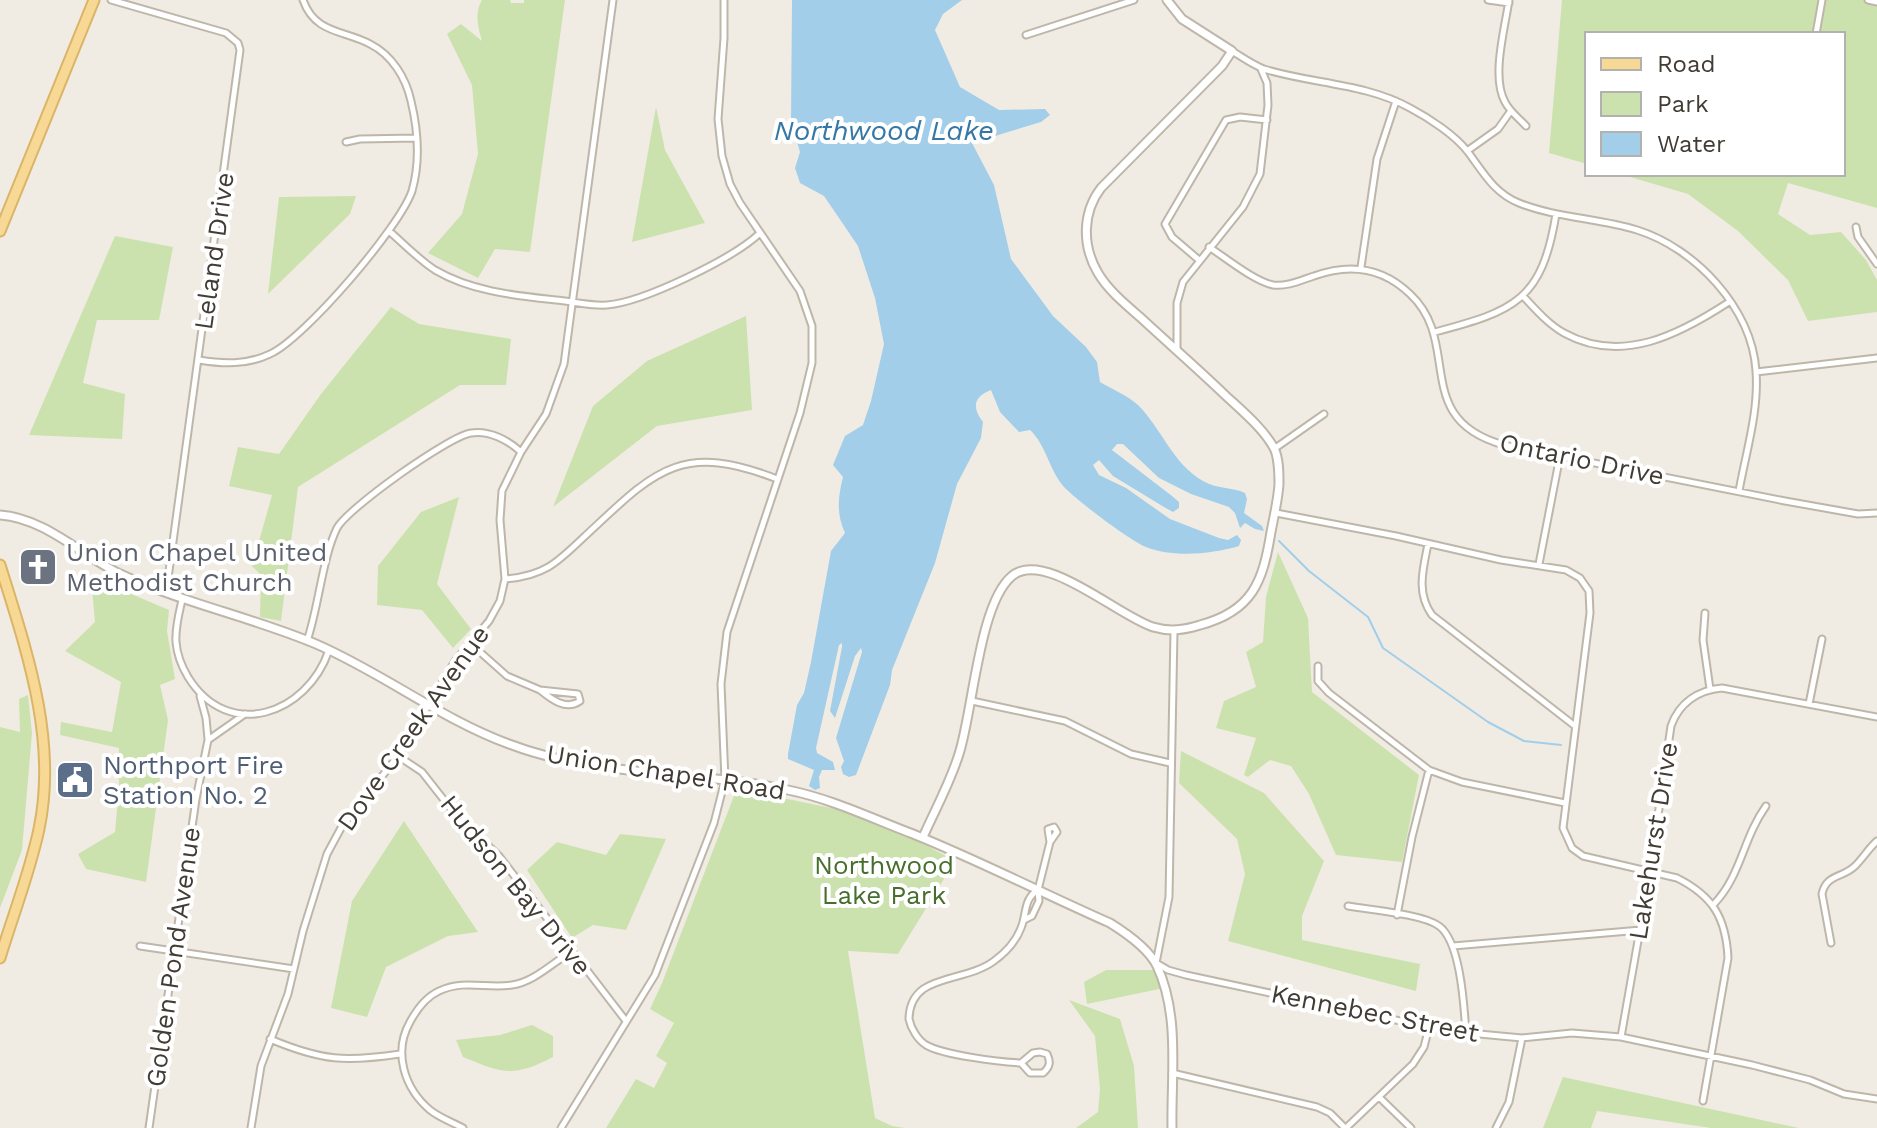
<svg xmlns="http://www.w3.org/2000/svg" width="1877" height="1128" font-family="'Work Sans',sans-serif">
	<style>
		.green { fill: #cce2ae }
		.water { fill: #a2ceea }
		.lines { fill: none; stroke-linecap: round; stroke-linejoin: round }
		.stream { stroke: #a2ceea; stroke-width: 2 }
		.minor-casing { stroke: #beb6a9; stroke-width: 9 }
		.tertiary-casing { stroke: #beb6a9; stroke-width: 11 }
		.primary-casing { stroke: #dab567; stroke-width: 13 }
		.minor { stroke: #fff; stroke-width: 5 }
		.tertiary { stroke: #fff; stroke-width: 7 }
		.primary { stroke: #f7d995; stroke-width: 9 }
		.labels { text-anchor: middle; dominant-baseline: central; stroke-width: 8; stroke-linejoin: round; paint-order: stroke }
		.street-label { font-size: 26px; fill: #413c34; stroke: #fff }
		.worship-label { font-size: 26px; fill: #5b616d; stroke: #fff; text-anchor: start }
		.service-label { font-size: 26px; fill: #4e5e75; stroke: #fff; text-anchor: start }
		.park-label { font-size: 26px; fill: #466e2c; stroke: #fff }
		.water-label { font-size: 28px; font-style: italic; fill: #3578a5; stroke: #fff }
	</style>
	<rect width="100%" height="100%" fill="#f0ece3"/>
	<!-- green -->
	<path class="green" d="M482,0H510L511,3H524V0H565L530,252L495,249L478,278L428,253L462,214L478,154L472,85L447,34L461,24L482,41C478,27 474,13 482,0Z
		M1562,0H1877V208L1788,183L1778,214L1810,235L1841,232L1866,260L1877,280V312L1808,321L1788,280L1738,231L1688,194L1620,174H1843V34H1587V164L1549,153Z
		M656,107L665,150L705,223L632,242Z
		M356,196L350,214L268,294L279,197Z
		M115,236L173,247L159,320H97L83,383L125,394L122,439L29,435Z
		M391,307L419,324L511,339L506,385H460L298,487L281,621L260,617L261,575L252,566L272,495L229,486L238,447L279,454L321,394Z
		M746,316L752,410L657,426L553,507L593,406L647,361Z
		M459,497L437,584L471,629L453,648L422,610L377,605L378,566L421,512Z
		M1278,552L1308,618L1312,692L1419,775L1402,862L1336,855L1309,794L1291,766L1270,760L1248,777L1244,775L1256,738L1216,728L1224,701L1256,687L1246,652L1263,642L1266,597Z
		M91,577L169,610L167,631L175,679L160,685L168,720L146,882L86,869L78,854L115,832L119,787V748L60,735L61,722L112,732L121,682L65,651L95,622Z
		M28,695L32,733L22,850L0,908V727L20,732L19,699Z
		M1181,751L1264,793L1324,861L1302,916V940L1420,964L1416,991L1228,941L1245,874L1237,839L1179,783Z
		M735,793L778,797L874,817L955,861L898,954L848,951L875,1118L892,1126L905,1128H606L636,1079L654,1088L667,1063L656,1056L674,1023L650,1009L662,983Z
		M404,821L478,932L448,936L386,967L367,1017L331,1008L352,901Z
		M620,834L666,839L626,930L593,925L572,938L527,870L557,842L606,855Z
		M1106,970H1158L1164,988L1087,1004L1084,982Z
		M1069,1000L1120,1019L1134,1066L1138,1128H1076L1098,1112L1100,1089L1095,1036Z
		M532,1025L553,1036V1057C513,1078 502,1073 463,1057L456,1040L500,1035Z
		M1563,1077L1799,1128H1711L1597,1111L1591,1128H1543Z"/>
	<!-- water -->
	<path class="water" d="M792,0H962L943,14L935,30L960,87L999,110L1045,109L1050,115L1041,122L972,143L994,185L1011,259L1053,316L1086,347L1097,362L1100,382C1112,389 1128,396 1138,405C1162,429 1172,463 1203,481C1216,489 1233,487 1245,493L1247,499L1244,513L1262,526L1264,531L1255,529L1245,523L1240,528L1235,513L1229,507L1191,494L1159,478L1123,444H1117L1112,450L1172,496L1179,502V508L1173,512L1164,507L1113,476L1099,460L1093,465L1099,475L1126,488L1170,519L1219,538L1228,540L1237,535L1241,540L1239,546C1212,554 1173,558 1146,547C1129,540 1079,502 1065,488C1049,471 1047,446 1030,430L1019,432L1000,412L991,390C973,397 972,408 983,422L981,438L957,484L935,563L892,670L890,685L856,775L849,777L843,774L841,767L844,761L836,738L862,652L861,648L855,656L835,718L830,711L842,647V643L839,645L816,748L817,753L833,762L835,770H822L819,777L820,788L815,790L809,786L814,770L788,759V754L797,705L804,693L811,662L831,551L845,533C836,513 838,497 843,477L833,465L845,436L863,425L871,401L884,344L875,298L858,246L824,196L800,183L795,168L800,152L791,121Z"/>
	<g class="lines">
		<!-- stream -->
		<path class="stream" d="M1279,541L1309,571L1368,617L1383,648L1488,722L1524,741L1561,745"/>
		<defs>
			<path id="minor" d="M111,0L226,33L238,43L240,50L166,593
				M1488,0L1509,3
				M1509,0C1505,28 1491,77 1505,102C1510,112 1519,118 1526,126
				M1868,0L1877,2
				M1816,34L1822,0
				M1026,35L1134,0
				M1232,51C1242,57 1253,65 1264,69C1312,84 1365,83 1410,108C1429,118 1455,135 1468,152C1483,172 1494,193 1519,203C1556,218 1598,218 1637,230C1695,248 1752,308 1756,371C1759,411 1746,452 1739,491
				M346,142L360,139L416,138
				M1467,151L1498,129L1510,112
				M1856,227L1858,237L1877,264
				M389,231C404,244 418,259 435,270C474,293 521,296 565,301C579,303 593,306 607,305C644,302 734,258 760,233
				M1209,247C1226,258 1254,281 1273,285C1287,287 1301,280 1314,276C1350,263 1382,267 1410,294C1463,343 1410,419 1504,445L1785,501L1858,514L1877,513
				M1199,260L1172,237L1165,224L1226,120L1240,117L1267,120
				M1361,267L1377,159L1396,101
				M1523,296C1535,309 1548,324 1564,333C1622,365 1680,334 1729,302
				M1435,332C1514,311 1542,301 1556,214
				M1177,348V303L1183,282L1243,207L1260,174L1268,105L1267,83L1261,69
				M199,360C223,364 247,365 270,354C304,339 400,227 412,191C420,163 418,130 411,101C406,78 392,55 370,44C344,30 315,34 303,0
				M1756,372L1877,358
				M1274,449L1324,414
				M1276,513L1396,536L1501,560L1566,570L1580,578L1589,591L1590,613L1563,828L1572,848L1583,856L1677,878C1713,896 1726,918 1728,958L1703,1101
				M1428,544C1423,569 1416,593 1432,615L1575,726
				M1539,564L1560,456
				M505,579C544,576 557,563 584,537C653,473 679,440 777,479
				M182,600C179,613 175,628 176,642C177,655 182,667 188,677C228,742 307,715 329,650
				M1705,613L1703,640L1710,689
				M1174,631L1169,897L1156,963L1168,970L1186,975L1447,1031L1522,1038L1572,1033L1621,1037L1752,1065L1810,1080L1844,1094L1877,1099
				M307,641C319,606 322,559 337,528C348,508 449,436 471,433C489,430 508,440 521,452
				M471,644L507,676L540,690
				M1318,666V681L1329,693L1429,770L1462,782L1565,803
				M540,690L578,694L580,701C566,711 551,699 540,690Z
				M200,696L206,718L208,739
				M972,701L1065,721L1131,754L1170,763
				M1809,704L1822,639
				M398,756L422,772L455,814L499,856L626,1021
				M1054,827L1057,832L1050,842L1048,829Z
				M1038,890L1050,842
				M1714,904C1741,876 1743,838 1766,806
				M1348,906C1370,910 1423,914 1439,926C1461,942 1464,1007 1466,1033
				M1397,915L1412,837L1429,770
				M1831,943L1822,894C1826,874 1843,878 1855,866C1863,858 1869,848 1877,841
				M140,946L294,969
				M1453,946L1641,930
				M1621,1037L1648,884L1671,726C1679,703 1698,690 1722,688L1877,717
				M270,1039C322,1061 346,1062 400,1054
				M1040,1052L1047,1054C1051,1062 1050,1067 1043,1073H1030L1021,1063L1033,1053Z
				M1021,1063C1000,1062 943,1055 926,1045C918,1040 911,1029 909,1019C910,972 963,984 994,961C1005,953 1016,941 1021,928C1027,914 1023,899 1038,890L1039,901L1032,916L1024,920
				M1172,1073L1317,1107L1330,1113L1345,1128
				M1380,1098L1411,1128
				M149,1128L196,799L208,740L245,714
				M251,1128L261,1066L288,994L303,931L327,854L341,828L398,756L455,661L489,621L500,601L505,579L500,520L502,491L521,452L546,414L564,364L613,0
				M463,1128C452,1122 440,1118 430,1110C404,1088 393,1052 410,1022C417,1009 426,997 439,991C464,979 487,989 512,985C534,982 552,963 571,952
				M561,1128L655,975L714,823L725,780L721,684L727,632L800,413L812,363V326L800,291L740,203L730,184L722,156L718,119L724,38V0
				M1346,1128L1413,1064L1424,1047L1429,1027
				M1496,1128L1509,1102L1522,1038"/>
			<path id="tertiary" d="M0,515C44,518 80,554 118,573C182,603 252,617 316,644C383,673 441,719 509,744C597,778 696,770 788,790C832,799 871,818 913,834C980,861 1044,894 1110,923C1126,933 1149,949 1157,966C1180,1015 1171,1075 1172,1128
				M923,837C935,810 950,783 959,754C973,711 979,603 1012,576C1044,549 1118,616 1153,627C1170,632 1184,630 1200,625C1253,611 1263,581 1271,532C1274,516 1278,500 1279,484C1279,473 1279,458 1274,448C1263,428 1241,410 1225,395C1197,368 1168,343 1140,317C1125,304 1108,290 1098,273C1082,246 1082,213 1101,188L1222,66L1232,51L1182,19L1167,0"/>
			<path id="primary" d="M0,231L94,0
				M0,565C26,649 58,739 39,829C30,872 13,915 0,958"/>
		</defs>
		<!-- minor casing -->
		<use href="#minor" class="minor-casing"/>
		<!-- tertiary casing -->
		<use href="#tertiary" class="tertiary-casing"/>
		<!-- primary casing -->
		<use href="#primary" class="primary-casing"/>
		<!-- minor -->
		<use href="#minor" class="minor"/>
		<!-- tertiary -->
		<use href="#tertiary" class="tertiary"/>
		<!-- primary -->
		<use href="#primary" class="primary"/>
	</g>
	<!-- icons -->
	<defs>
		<symbol id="church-square" viewBox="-11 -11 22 22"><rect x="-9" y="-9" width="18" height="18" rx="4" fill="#6b7280" stroke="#fff"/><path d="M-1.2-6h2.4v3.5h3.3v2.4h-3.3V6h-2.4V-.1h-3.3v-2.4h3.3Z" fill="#fff"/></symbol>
		<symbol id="civic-square" viewBox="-11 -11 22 22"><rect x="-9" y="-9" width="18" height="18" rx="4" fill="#5c6f8a" stroke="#fff"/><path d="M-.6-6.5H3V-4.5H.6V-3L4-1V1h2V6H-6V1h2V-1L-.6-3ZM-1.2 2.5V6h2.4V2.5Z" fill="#fff"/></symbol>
	</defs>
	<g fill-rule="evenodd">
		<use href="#church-square" x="16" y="545" width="44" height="44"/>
		<use href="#civic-square" x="53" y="758" width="44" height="44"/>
	</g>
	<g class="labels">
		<!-- street labels -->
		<g class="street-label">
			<text transform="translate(214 251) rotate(-82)">Leland Drive</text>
			<text transform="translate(1582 459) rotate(12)">Ontario Drive</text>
			<text transform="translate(413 728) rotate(-55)">Dove Creek Avenue</text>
			<text transform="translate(666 772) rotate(9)">Union Chapel Road</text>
			<text transform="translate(1653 841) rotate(-81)">Lakehurst Drive</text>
			<text transform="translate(516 885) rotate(51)">Hudson Bay Drive</text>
			<text transform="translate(173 957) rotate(-82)">Golden Pond Avenue</text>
			<text transform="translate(1375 1013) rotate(11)">Kennebec Street</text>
		</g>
		<!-- worship labels -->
		<g class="worship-label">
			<text x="66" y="552">Union Chapel United<tspan x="66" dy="30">Methodist Church</tspan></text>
		</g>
		<!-- service labels -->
		<g class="service-label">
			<text x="103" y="765">Northport Fire<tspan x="103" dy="30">Station No. 2</tspan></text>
		</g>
		<!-- park labels -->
		<g class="park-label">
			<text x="884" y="865">Northwood<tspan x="884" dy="30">Lake Park</tspan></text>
		</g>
		<!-- water labels -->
		<g class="water-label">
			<text x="884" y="130">Northwood Lake</text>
		</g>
	</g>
	<!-- legend -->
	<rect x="1585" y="32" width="260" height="144" fill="#ffffff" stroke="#b3b1ae" stroke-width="2"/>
	<rect x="1601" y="58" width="40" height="12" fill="#f7d995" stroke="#b3b1ae" stroke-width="2"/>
	<text x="1657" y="72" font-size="24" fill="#413c34">Road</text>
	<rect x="1601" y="92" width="40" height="24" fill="#cce2ae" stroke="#b3b1ae" stroke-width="2"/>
	<text x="1657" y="112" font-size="24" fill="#413c34">Park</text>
	<rect x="1601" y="132" width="40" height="24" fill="#a2ceea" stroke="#b3b1ae" stroke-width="2"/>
	<text x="1657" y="152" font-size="24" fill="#413c34">Water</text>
</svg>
